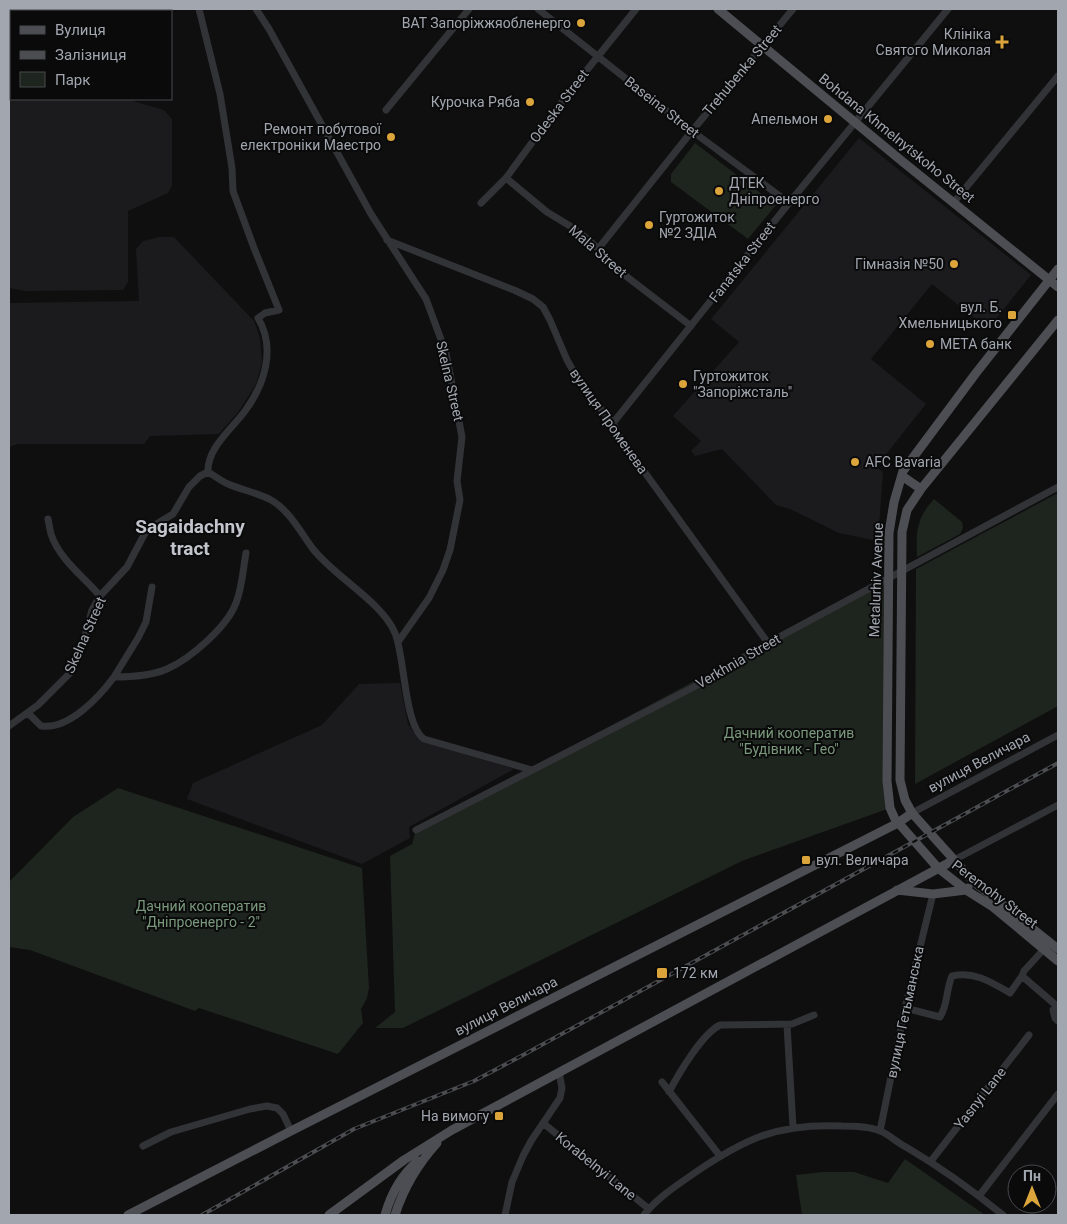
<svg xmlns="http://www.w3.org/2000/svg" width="1067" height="1224" font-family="Roboto,sans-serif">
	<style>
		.built { fill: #1b1b1d }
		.green { fill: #1e241e }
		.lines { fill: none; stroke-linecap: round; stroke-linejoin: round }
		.minor { stroke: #323336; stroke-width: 7 }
		.major { stroke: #4d4e53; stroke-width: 9 }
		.rail-casing { stroke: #4b4d51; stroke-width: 4 }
		.rail { stroke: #0a0a0b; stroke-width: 2; stroke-dasharray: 5.5; stroke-linecap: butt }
		.poi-dot { fill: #dca53b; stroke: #0a0a0b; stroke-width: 2 }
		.labels { text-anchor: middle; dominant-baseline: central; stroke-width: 4; stroke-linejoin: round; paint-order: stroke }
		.poi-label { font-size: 14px; fill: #a1a6af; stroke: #0a0a0b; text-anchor: end }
		.street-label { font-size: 14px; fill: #a1a6af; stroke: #0a0a0b }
		.park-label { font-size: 14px; fill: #7a997c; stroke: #0a0a0b }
		.district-label { font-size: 19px; font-weight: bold; fill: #c2c5cc; stroke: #0a0a0b }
	</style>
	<rect width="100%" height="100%" fill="#0f0f10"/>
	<!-- built -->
	<path class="built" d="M9,9H63L65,11H11V99H131L133,101L164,110L172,119V186L168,193L128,211V282L123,290L25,291L9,288Z
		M859,138L1031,275L988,329L932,284L871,359L926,404L876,467L883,472L878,541L839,533L790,509L776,505L722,449L695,456L691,451L701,441L673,416L739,342L711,319Z
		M159,237H174L254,321L260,338L262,363L256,384L239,411L219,434L150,436L144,444H18L9,447V303L139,301L136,249L143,241Z
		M400,683L408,724L419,740L514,769L409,827L410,838L362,864L187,799L193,783L322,725L359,684Z"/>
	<!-- green -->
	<path class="green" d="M695,143L776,205L748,239L671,182V174Z
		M1058,493V706L915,784L916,569Z
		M934,499L962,522L963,528L960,534L917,557C916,531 916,519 934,499Z
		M889,577L890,808L742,861L403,1028H375L395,1012L390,856L412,844L416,830Z
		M118,788L362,868L369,988L367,998L361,1009L363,1023L338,1054L199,1008L195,1011L30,950L9,947V882L73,817Z
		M905,1159L985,1215H802L796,1175L823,1172H854L888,1183Z"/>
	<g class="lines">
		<!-- minor -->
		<path class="minor" d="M199,9L220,94L232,168L233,191L254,248L279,310L265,313L258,318C276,348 265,384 245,411C231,430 207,448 208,472C215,476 221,481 228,484C242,490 258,493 271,500C289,510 301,533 313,549C335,577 382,602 395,633C405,657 404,725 424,739L532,770
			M256,9L269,29L371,214L426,299L446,353L462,437L457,481L460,500L450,550L443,570L429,598L398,642
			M538,9L692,131L789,203
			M386,110L469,9
			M506,178L547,212L570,226L589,240L622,273L691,326
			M954,202L1058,76
			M481,203L506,178L570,91L636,9
			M387,240L514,290L533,299L543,307L550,320L567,360L583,388L613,423L620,438L768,643
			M598,249L692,131L793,9
			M613,423L789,203L948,9
			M48,519C49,524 50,530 51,534C59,559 84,577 100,596
			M152,587L146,622L138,638L114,677C131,677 151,676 167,669C190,659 227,627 236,603C242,588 243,569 246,553
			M28,713L41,726C69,730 99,697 114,677
			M9,726L38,705L70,673L85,636L92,610L100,596L127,567L145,533L153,526L173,514L189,487L200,476L208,472
			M912,813L1058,735
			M416,830L694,687L768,643L1058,487
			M954,860L1058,805
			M1044,949L1024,971L1022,976L1058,1007
			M905,1008L940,1017C948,1005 946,989 952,976C975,971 991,982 1010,993L1022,976
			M1058,1010H1053L1055,1018L1058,1021
			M787,1025L793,1127
			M662,1082L720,1156
			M669,1092C679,1073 702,1034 720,1025L792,1024L814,1015
			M543,1123L649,1209
			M880,1131L905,1008L933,894
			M143,1146L171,1132L250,1109L267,1106L277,1108L283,1114L291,1131
			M931,1161L1029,1035
			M979,1196L1058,1094
			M505,1215L512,1182L523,1156L531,1141L560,1098L562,1088L559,1072
			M644,1215C657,1198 676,1186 693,1174C746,1138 778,1123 842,1126C854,1126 869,1126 880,1131C889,1134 897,1143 906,1147C940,1167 972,1190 1003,1215"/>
		<!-- major -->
		<path class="major" d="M718,9L903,162L1058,287
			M1058,269L976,373L903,471L894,502L889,533L887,781L890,808L895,819L938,868L966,890L993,907L1058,961
			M1058,320L921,489L907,510L902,532L900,780L905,800L912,813L974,882L1058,949
			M902,476L921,489
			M897,890L933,894L966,890L968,888
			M128,1215L291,1131L898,823L912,813
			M329,1215L404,1160L452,1130L954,860
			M385,1215C391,1194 401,1175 418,1161
			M395,1215C404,1187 417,1165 437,1143"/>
		<defs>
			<path id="rail" d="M202,1215L354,1129L474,1081L525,1054L1058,763"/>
		</defs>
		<!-- rail casing -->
		<use href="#rail" class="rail-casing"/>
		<!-- rail -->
		<use href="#rail" class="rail"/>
	</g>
	<!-- markers -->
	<g class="poi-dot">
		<circle cx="581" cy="23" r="5"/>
		<path d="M999.5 34.5h5v5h5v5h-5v5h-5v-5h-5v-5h5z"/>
		<circle cx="530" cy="102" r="5"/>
		<circle cx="828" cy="119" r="5"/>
		<circle cx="391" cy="137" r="5"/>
		<circle cx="719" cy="191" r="5"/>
		<circle cx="649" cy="225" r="5"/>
		<circle cx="954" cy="264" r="5"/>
		<rect x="1007" y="310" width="10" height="10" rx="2.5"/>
		<circle cx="930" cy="344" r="5"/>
		<circle cx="683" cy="384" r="5"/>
		<circle cx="855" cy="462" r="5"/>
		<rect x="801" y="855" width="10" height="10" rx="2.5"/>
		<rect x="656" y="967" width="12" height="12" rx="2.5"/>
		<rect x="494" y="1111" width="10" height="10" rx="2.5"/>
	</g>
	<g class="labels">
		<!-- poi labels -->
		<g class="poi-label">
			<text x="571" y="23">ВАТ Запоріжжяобленерго</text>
			<text x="991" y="34">Клініка<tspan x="991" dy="16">Святого Миколая</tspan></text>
			<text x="520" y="102">Курочка Ряба</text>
			<text x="818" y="119">Апельмон</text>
			<text x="381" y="129">Ремонт побутової<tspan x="381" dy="16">електроніки Маестро</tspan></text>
			<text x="729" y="183" text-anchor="start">ДТЕК<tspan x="729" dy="16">Дніпроенерго</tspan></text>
			<text x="659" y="217" text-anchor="start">Гуртожиток<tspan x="659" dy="16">№2 ЗДІА</tspan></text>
			<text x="944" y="264">Гімназія №50</text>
			<text x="1002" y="307">вул. Б.<tspan x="1002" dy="16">Хмельницького</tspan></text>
			<text x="940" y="344" text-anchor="start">МЕТА банк</text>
			<text x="693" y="376" text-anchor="start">Гуртожиток<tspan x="693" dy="16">"Запоріжсталь"</tspan></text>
			<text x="865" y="462" text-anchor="start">AFC Bavaria</text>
			<text x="816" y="860" text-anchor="start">вул. Величара</text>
			<text x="673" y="973" text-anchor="start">172 км</text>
			<text x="489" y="1116">На вимогу</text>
		</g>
		<!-- street labels -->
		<g class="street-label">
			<text transform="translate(742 70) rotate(-50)">Trehubenka Street</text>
			<text transform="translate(559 106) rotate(-53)">Odeska Street</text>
			<text transform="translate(662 107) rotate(38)">Baseina Street</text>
			<text transform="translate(897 138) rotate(39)">Bohdana Khmelnytskoho Street</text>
			<text transform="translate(598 251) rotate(41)">Mala Street</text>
			<text transform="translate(742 262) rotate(-52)">Fanatska Street</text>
			<text transform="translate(450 381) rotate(77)">Skelna Street</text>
			<text transform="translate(609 421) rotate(55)">вулиця Променева</text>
			<text transform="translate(876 580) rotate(-88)">Metalurhiv Avenue</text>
			<text transform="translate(85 635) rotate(-66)">Skelna Street</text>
			<text transform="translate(738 661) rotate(-30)">Verkhnia Street</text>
			<text transform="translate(979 762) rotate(-28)">вулиця Величара</text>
			<text transform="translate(995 894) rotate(37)">Peremohy Street</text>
			<text transform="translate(506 1006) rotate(-27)">вулиця Величара</text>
			<text transform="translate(905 1012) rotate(-78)">вулиця Гетьманська</text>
			<text transform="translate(980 1098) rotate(-52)">Yasnyi Lane</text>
			<text transform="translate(596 1166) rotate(39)">Korabelnyi Lane</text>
		</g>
		<!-- park labels -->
		<g class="park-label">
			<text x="789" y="733">Дачний кооператив<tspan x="789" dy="16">"Будівник - Гео"</tspan></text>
			<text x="201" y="906">Дачний кооператив<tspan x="201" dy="16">"Дніпроенерго - 2"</tspan></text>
		</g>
		<!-- district labels -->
		<g class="district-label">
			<text x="190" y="526">Sagaidachny<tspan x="190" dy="22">tract</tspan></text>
		</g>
	</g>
	<!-- border -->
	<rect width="1067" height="1224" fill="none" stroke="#a1a6af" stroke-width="20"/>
	<!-- legend -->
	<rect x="10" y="10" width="162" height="90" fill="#0a0a0b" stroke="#46484d"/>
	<rect x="20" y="26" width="25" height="8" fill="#4d4e53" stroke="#46484d"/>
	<text x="55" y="35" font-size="15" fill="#a1a6af">Вулиця</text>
	<rect x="20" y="51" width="25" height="8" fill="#4b4d51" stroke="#46484d"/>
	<text x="55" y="60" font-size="15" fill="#a1a6af">Залізниця</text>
	<rect x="20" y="72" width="25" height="15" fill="#1e241e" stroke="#46484d"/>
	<text x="55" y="85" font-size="15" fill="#a1a6af">Парк</text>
	<!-- north arrow -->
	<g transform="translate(1032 1189)"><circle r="24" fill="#0a0a0b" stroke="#46484d"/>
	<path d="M0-4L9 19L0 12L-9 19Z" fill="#dca53b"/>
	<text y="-8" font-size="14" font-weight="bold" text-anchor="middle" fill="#a1a6af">Пн</text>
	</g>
</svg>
